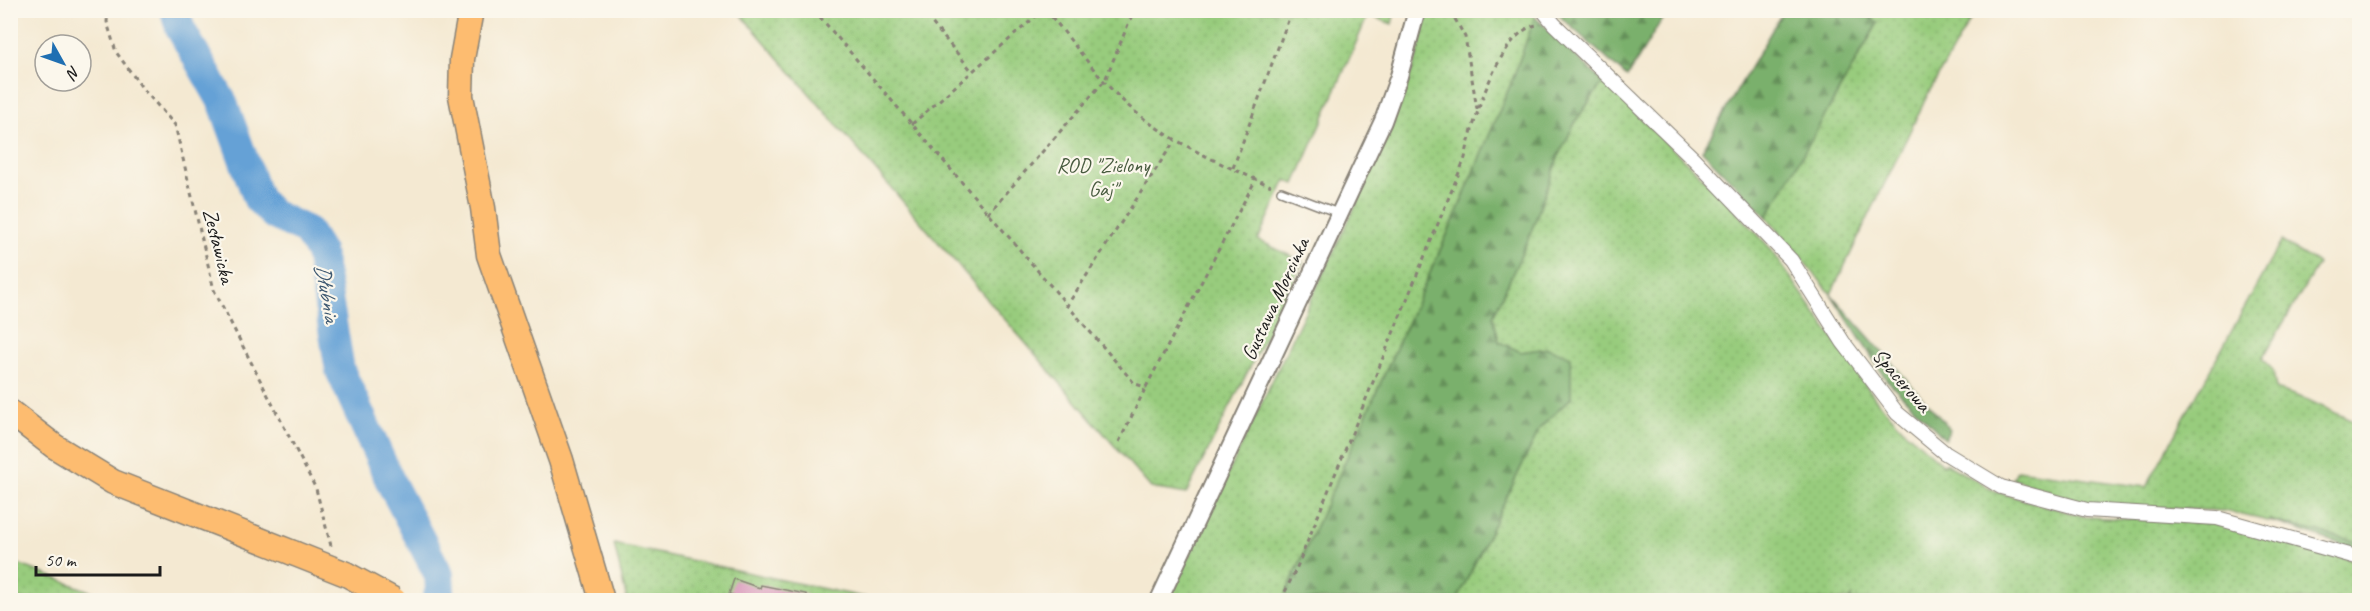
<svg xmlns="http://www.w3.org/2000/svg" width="2370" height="611" font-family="Caveat,sans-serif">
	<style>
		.green { fill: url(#green-dots); stroke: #5a744c; stroke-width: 1.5 }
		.forest { fill: url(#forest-firs); stroke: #4b6644; stroke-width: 1.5 }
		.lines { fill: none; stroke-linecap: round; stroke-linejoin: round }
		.river { stroke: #65a1d6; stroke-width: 30 }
		.building { fill: #d48db5 }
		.service-casing { stroke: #888277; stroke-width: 10 }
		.minor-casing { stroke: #888277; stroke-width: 16 }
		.tertiary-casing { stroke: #888277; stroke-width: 20 }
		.motorway-casing { stroke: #888277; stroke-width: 27 }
		.path { stroke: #888277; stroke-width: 3; stroke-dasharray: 4.5 4.5; stroke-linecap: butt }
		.service { stroke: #fff; stroke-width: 7 }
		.minor { stroke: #fff; stroke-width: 14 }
		.tertiary { stroke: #fff; stroke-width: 16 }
		.motorway { stroke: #fdbc70; stroke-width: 24 }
		.motorway-bridge-casing { stroke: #888277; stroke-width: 27; stroke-linecap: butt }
		.motorway-bridge { stroke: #fdbc70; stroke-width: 24 }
		.labels { text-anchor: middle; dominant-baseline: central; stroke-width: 4.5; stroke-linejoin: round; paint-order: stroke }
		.park-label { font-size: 21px; fill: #475a3e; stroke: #fbf7ec }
		.street-label { font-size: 21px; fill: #1c1c1c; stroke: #fbf7ec }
		.water-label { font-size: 22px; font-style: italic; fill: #3d5870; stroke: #fbf7ec }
	</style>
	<defs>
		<pattern id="green-dots" width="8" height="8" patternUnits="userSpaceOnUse" patternTransform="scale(1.5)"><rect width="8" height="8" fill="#98cc7d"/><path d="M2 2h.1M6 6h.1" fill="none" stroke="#82af6b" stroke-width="1.8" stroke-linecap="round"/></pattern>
		<pattern id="forest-firs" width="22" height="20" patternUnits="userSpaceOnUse" patternTransform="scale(1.5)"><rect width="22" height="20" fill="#7ab06c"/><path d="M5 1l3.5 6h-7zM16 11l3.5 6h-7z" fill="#638e58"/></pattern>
	</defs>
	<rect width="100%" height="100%" fill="#fbf7ec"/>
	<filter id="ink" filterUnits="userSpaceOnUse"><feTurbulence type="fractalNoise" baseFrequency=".0167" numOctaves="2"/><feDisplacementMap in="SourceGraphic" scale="12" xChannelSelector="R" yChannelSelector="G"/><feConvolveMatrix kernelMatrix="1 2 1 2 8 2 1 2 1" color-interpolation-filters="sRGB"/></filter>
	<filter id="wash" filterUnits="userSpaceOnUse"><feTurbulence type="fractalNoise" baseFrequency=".008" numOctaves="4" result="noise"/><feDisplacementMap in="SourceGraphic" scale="24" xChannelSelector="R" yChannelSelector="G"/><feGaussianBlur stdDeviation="1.35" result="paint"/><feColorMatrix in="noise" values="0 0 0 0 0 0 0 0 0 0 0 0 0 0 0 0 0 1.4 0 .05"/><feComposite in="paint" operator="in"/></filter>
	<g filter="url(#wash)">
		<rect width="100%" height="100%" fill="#f4e9d2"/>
		<!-- green -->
		<path class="green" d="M738,11H1395L1392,24L1368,15L1295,184L1286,180L1258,240L1303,262L1186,494L1151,488Z
			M1428,11H1529L1535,17L1512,81L1455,217L1283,600H1168L1381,152L1417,57Z
			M1861,11H1975L1928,94L1831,294L1767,217L1878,23Z
			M1603,82L1730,204L1770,248L1877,401L1904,430L1944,465L1945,463L1996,492L2086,517L2218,523L2360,562L2359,600H1850L1853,595L1849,600H1457L1540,428L1571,398L1548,348L1521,352L1499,342L1493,316L1528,240L1559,155L1577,119Z
			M2281,241L2318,264L2262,359L2273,370L2276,389L2308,400L2359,424V542L2225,511L2087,504L2013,479L2017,470L2146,487Z
			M614,544L877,600H627Z
			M10,561L113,600H11Z"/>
		<!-- forest -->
		<path class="forest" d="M1554,11H1667L1627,77Z
			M1783,11H1861L1878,22L1767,217L1702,151Z
			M1535,17L1603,82L1577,119L1559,155L1528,240L1493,316L1499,342L1521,352L1548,348L1571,357V398L1540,428L1457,600H1283L1455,217L1512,81Z
			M1831,294L1950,429L1945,439L1886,379Z
			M2269,520L2359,542V550H2358Z"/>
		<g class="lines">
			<!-- river -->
			<path class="river" d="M175,10L180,28L223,103L258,199L274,215L307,231L320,252L340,370L391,483L439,575L440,589L437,600"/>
		</g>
		<g id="blocks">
			<!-- building -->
			<path class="building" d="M734,579L760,588L761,585L806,594V600H748L729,594Z"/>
		</g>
	</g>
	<g filter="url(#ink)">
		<use href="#blocks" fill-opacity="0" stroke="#888277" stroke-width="1.5"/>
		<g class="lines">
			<defs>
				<path id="service" d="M1281,191L1338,213"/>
				<path id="minor" d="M1543,10L1554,24L1694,159L1791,260L1843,342L1897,413L1945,453L2001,487L2087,510L2217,518L2360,558"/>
				<path id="tertiary" d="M1159,600L1383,121L1399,76L1417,10"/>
				<path id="motorway" d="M471,10L462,59L461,96L483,208L489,255L561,460L602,600
					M10,412L54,446L113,482L293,553"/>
			</defs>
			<!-- service casing -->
			<use href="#service" class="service-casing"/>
			<!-- minor casing -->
			<use href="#minor" class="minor-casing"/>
			<!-- tertiary casing -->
			<use href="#tertiary" class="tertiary-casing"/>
			<!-- motorway casing -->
			<use href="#motorway" class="motorway-casing"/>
			<!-- path -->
			<path class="path" d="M108,10L107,22L116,52L143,89L175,125L214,290L316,489L331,546
				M814,10L1135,384L1146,387L1256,179
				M921,10L972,71
				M1046,10C1070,38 1095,74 1121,99C1162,139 1219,163 1271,186
				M1456,10L1455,19L1465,37L1478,115
				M912,124L1043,10
				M1233,168L1292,10
				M988,214L1105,80L1134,10
				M1066,307L1175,140
				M1119,442L1146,387
				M1281,600L1297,567L1465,158C1472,124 1499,31 1537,25"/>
			<!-- service -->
			<use href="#service" class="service"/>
			<!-- minor -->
			<use href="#minor" class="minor"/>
			<!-- tertiary -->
			<use href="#tertiary" class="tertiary"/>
			<!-- motorway -->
			<use href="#motorway" class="motorway"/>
			<defs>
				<path id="motorway-bridge" d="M293,553L346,574L394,600"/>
			</defs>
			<!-- motorway-bridge casing -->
			<use href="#motorway-bridge" class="motorway-bridge-casing"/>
			<!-- motorway-bridge -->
			<use href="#motorway-bridge" class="motorway-bridge"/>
		</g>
	</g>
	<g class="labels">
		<!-- park labels -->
		<g class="park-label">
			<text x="1103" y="165">ROD "Zielony<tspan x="1103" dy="24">Gaj"</tspan></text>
		</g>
		<!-- street labels -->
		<g class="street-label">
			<text transform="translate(219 246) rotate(76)">Zesławicka</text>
			<text transform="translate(1275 299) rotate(-65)">Gustawa Morcinka</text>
			<text transform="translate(1902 380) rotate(49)">Spacerowa</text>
		</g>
		<!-- water labels -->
		<g class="water-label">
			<text transform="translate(327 293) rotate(80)">Dłubnia</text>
		</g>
	</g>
	<!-- margin -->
	<rect width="2370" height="611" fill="none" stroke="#fbf7ec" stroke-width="36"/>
	<!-- north arrow -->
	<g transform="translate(63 63) rotate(130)"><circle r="28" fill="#fbf7ec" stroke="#a29f99" stroke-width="1.5"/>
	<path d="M0-4.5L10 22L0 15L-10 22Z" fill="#1f6fb2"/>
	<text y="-9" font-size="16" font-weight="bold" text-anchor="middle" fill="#1c1c1c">N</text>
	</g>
	<!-- scale -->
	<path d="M36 566v9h124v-9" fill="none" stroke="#1c1c1c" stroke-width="3"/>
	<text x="45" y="566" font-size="18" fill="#1c1c1c" stroke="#fbf7ec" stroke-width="4.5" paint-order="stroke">50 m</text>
</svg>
